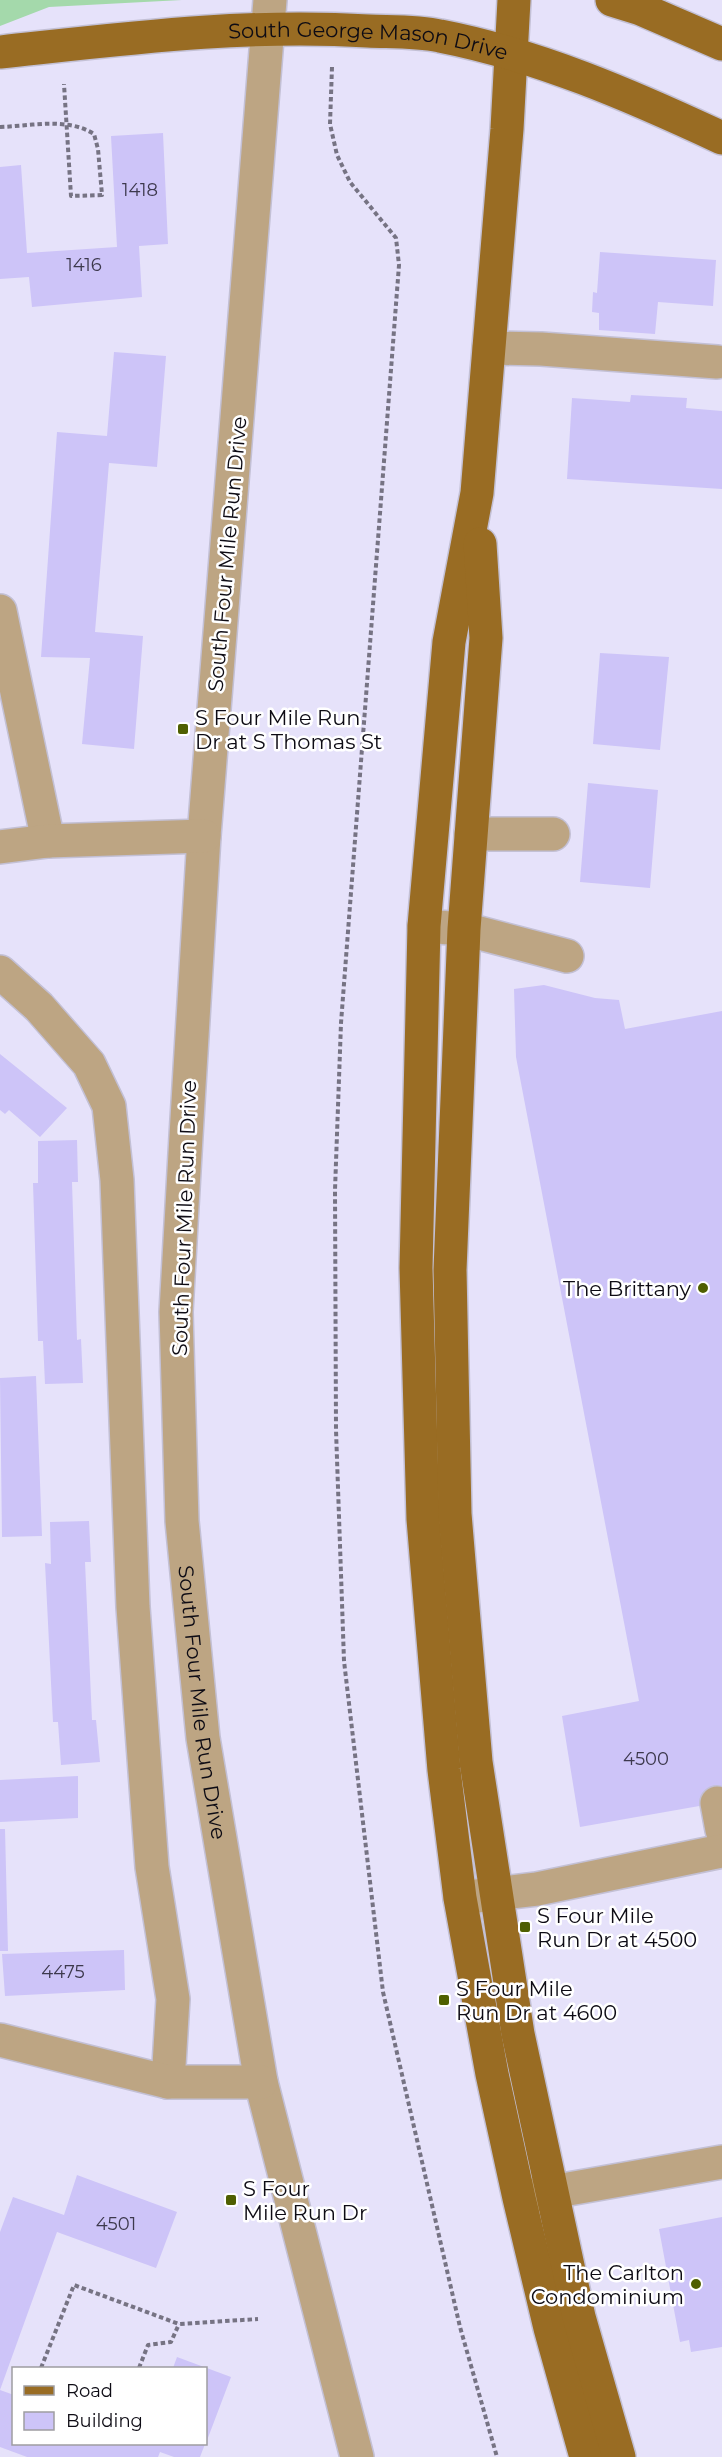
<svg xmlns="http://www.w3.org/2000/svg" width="722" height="2457" font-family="Montserrat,sans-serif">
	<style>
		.green { fill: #a4d9ab }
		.building { fill: #cdc4f8 }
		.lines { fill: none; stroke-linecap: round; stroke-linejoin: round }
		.minor-casing { stroke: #c3c0d5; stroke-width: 36 }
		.major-casing { stroke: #c3c0d5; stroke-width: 36 }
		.path { stroke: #767383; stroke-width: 4; stroke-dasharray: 4.5 3; stroke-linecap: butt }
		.minor { stroke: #bda583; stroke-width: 33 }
		.major { stroke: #996c23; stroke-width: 33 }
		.poi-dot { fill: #4f5f01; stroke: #fff; stroke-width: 2 }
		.labels { text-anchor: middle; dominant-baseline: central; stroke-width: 5; stroke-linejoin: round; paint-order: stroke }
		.number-label { font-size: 18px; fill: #3d394d }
		.street-label { font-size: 21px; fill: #0d0b14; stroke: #fff }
		.poi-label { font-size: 21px; fill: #0d0b14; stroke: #fff; text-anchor: start }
	</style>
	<rect width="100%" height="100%" fill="#e6e2fa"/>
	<!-- green -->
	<path class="green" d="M0,0H182L49,7L0,26Z"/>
	<!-- building -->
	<path class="building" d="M163,133L168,244L139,246L142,297L32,307L29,277L0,279V167L21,165L27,253L117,247L111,136Z
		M600,252L716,260L713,306L658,302L655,334L599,330V313L592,312L593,292L597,293Z
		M114,352L166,356L157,467L109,463L95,632L143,636L134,749L82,744L90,658L41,657L57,432L107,436Z
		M631,395L687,398L686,408L722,411V489L567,479L572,398L630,402Z
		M600,653L669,657L660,750L593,744Z
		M588,783L658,790L650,888L580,882Z
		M544,985L595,998L619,1000L625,1029L722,1011V1802L580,1827L562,1716L639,1701L516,1057L514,989Z
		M0,1054L67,1108L40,1137L9,1110L5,1114L0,1110Z
		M77,1140L78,1182H72L77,1340L81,1339L83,1383L45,1384L43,1341H38L33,1183H38V1141Z
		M36,1376L42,1536L2,1537L0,1378Z
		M89,1521L91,1562H85L92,1720H96L100,1762L61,1765L58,1722H53L49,1643L45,1563L51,1564L50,1522Z
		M78,1776V1818L0,1822V1780Z
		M0,1829H5L8,1951H0Z
		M124,1950L125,1990L5,1996L2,1954Z
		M77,2175L177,2212L156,2268L57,2232L0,2390L14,2395V2444H205L200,2457H174L160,2452L158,2457H27L0,2447V2232L13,2197L64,2215Z
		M722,2217V2347L691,2352L689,2340L680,2342L659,2229Z
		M177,2357L231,2377L206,2443V2368H173Z"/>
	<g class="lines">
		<defs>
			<g id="minor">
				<path id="s1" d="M270,0L204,836L186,1136L176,1312L182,1521L203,1738L261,2082L357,2457"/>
				<path d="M489,348L541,349L717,362"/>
				<path d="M0,611L48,841"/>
				<path d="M471,834H553"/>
				<path d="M0,847L48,841L204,836"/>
				<path d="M424,926L464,929L567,956"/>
				<path d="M0,972L39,1007L89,1064L109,1106L117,1180L133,1607L152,1867L173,1999L168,2082"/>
				<path d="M717,1803L722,1830"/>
				<path d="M460,1898L537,1889L722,1851"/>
				<path d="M0,2040L168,2082H261"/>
				<path d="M523,2197L722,2162"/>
			</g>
			<g id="major">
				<path d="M514,0L507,129L477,493L449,642L424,926L416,1268L423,1519L444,1770L460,1898L492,2074L519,2198L550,2328L586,2457"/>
				<path d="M612,0L641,9L722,44"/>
				<path id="s2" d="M0,52C122,39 245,23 368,31C391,32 417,31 440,36C538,55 632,96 722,138"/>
				<path d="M480,544L486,638L464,929L450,1270L455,1514L476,1762L518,2034L579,2317L619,2457"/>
			</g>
		</defs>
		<!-- minor casing -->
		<use href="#minor" class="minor-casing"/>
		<!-- major casing -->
		<use href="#major" class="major-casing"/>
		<!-- path -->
		<path class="path" d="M332,67L330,124L337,155L350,182L396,238L399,265L341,1023L335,1190L336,1430L344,1661L383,1992L460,2327L497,2457
			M0,127C31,126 67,117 94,134L98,149L102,195L71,196L64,84
			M41,2368L74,2285L179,2324L258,2319
			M139,2368L148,2345L171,2342L179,2324"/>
		<!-- minor -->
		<use href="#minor" class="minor"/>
		<!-- major -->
		<use href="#major" class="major"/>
	</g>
	<!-- markers -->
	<g class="poi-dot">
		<rect x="177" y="723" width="12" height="12" rx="3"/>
		<circle cx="703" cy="1288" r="6"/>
		<rect x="519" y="1921" width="12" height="12" rx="3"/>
		<rect x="438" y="1994" width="12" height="12" rx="3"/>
		<rect x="225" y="2194" width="12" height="12" rx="3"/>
		<circle cx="696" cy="2284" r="6"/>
	</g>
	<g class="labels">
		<!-- number labels -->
		<g class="number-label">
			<text x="140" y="190">1418</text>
			<text x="84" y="265">1416</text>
			<text x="646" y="1759">4500</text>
			<text x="63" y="1972">4475</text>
			<text x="116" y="2224">4501</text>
		</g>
		<!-- street labels -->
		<g class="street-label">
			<text stroke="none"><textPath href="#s2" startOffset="370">South George Mason Drive</textPath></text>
			<text transform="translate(227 554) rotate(-85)">South Four Mile Run Drive</text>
			<text transform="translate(184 1218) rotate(-88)">South Four Mile Run Drive</text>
			<text stroke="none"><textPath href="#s1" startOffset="1707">South Four Mile Run Drive</textPath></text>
		</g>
		<!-- poi labels -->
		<g class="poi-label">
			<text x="195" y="717">S Four Mile Run<tspan x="195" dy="24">Dr at S Thomas St</tspan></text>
			<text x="691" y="1288" text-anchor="end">The Brittany</text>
			<text x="537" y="1915">S Four Mile<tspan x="537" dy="24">Run Dr at 4500</tspan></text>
			<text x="456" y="1988">S Four Mile<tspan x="456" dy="24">Run Dr at 4600</tspan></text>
			<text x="243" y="2188">S Four<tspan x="243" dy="24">Mile Run Dr</tspan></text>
			<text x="684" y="2272" text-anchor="end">The Carlton<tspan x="684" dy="24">Condominium</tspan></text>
		</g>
	</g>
	<!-- legend -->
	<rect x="12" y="2367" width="195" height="78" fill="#ffffff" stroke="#9e9da1" stroke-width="1.5"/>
	<rect x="24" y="2386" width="30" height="9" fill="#996c23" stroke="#9e9da1" stroke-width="1.5"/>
	<text x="66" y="2397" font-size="18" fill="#0d0b14">Road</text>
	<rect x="24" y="2412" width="30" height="18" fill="#cdc4f8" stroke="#9e9da1" stroke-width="1.5"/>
	<text x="66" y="2427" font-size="18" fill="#0d0b14">Building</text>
</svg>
